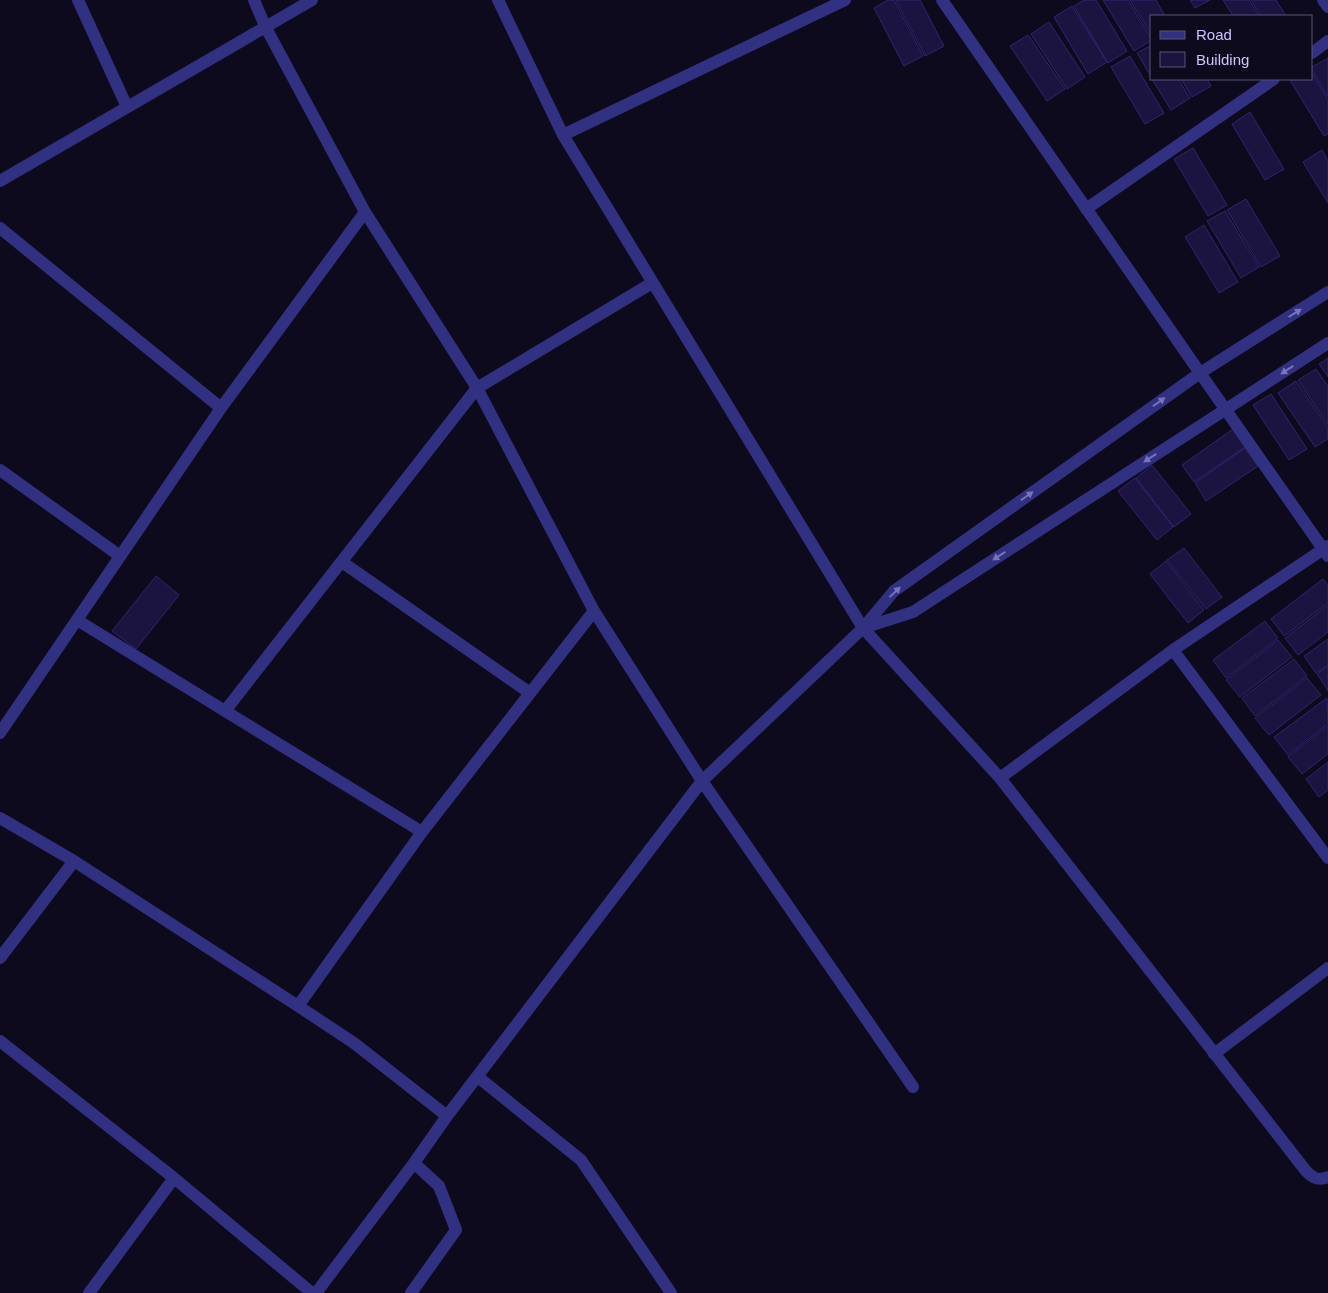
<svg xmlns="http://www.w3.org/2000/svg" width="1328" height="1293" font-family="Helvetica,sans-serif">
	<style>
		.building { fill: #1c1440; stroke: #31246e }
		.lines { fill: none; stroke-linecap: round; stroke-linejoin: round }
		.minor { stroke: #323081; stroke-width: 12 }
		.oneway { fill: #7774ba }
	</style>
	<rect width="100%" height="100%" fill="#0d0a1d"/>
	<!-- building -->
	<path class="building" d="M888,0H894L923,56L904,66L874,8Z
		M896,0H920L944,46L925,56Z
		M1084,0H1096L1127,51L1108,63L1074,6Z
		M1103,0H1128L1152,40L1134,51Z
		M1130,0H1156L1165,16H1152V36Z
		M1190,0H1210L1195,8Z
		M1223,0H1249L1259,16H1233Z
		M1251,0H1276L1286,16H1261Z
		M1072,6L1107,62L1088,74L1054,17Z
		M1049,22L1085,77L1067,89L1031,34Z
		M1028,35L1065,89L1047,101L1010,46Z
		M1152,45V78L1137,53Z
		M1130,56L1164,113L1145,124L1111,67Z
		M1328,58V97L1312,70V67Z
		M1312,73L1328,100V134L1324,136L1290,80L1312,79Z
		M1152,79H1178L1190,98L1171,110Z
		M1181,79H1207L1211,86L1192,97Z
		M1250,112L1284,169L1265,180L1232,124Z
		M1193,148L1227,205L1208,216L1174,159Z
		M1322,150L1328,161V203L1303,162Z
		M1246,199L1280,256L1261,267L1227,210Z
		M1225,211L1259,267L1241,278L1207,221Z
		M1204,225L1238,282L1219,293L1185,237Z
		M1328,358V377L1319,364Z
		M1316,369L1328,386V425L1298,380Z
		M1296,381L1328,428V439L1315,447L1278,393Z
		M1271,394L1307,449L1289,460L1253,405Z
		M1233,429L1245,447L1194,482L1182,465Z
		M1245,448L1258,466L1206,501L1195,483Z
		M1152,465L1191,514L1174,527L1136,478Z
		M1135,478L1173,527L1157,540L1118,491Z
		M1184,548L1222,597L1206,609L1167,560Z
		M1166,561L1204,610L1188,623L1150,574Z
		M156,576L179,595L136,649L112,631Z
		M1323,579L1328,585V603L1284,636L1271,619Z
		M1328,605V632L1298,655L1285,638Z
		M1265,621L1278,638L1226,678L1213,660Z
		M1328,639V665L1316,673L1304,656Z
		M1278,640L1292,657L1240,697L1226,680Z
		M1294,659L1307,676L1255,716L1242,698Z
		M1328,666V691L1317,674Z
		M1307,678L1321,695L1269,735L1255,718Z
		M1327,698L1328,724L1288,755L1274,737Z
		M1328,726V754L1302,774L1288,757Z
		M1328,762V790L1319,797L1306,779Z"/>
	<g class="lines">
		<!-- minor -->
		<path class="minor" d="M78,0L127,107
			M254,0L265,26L365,212L477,388L594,611L702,781L913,1087
			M498,0L563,135L863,628L1000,778L1306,1171C1313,1178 1318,1181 1328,1177
			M942,0L1200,373L1328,556
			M1323,0L1328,7
			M1312,53L1328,41
			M563,135L845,0
			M0,181L312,0
			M1086,209L1274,79
			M0,228L221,408L365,212
			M0,470L120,556
			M342,562L530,693
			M77,620L422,832L594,611
			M863,628L913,612L1328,343
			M1173,650L1328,858
			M225,711L477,388L652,283
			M0,733L221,408
			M1000,778L1173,650L1328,546
			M0,818L74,861L298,1006L354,1043L447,1116
			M0,958L74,861
			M298,1006L422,832
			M0,1041L174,1178L312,1293
			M1214,1054L1328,968
			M478,1077L581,1160L671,1293
			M89,1293L174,1178
			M316,1293L414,1163L447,1116L702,781L863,628L894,591L1200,373L1328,292
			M411,1293L456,1230L439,1186L414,1163"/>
	</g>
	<!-- one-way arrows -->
	<defs><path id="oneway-solid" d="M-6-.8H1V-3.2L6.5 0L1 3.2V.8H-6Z" transform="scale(1.25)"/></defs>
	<g class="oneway">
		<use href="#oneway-solid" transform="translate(1295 313) rotate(-32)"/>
		<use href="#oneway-solid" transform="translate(1287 370) rotate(147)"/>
		<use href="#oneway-solid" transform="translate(1159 402) rotate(-35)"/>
		<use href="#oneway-solid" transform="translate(1150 458) rotate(147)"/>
		<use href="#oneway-solid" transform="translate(1027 496) rotate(-35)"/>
		<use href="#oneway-solid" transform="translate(999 556) rotate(147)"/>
		<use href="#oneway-solid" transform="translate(895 592) rotate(-43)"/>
	</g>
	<!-- legend -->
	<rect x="1150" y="15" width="162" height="65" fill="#0d0a1d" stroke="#595577"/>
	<rect x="1160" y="31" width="25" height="8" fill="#323081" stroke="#595577"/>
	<text x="1196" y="40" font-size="15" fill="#cbc6ff">Road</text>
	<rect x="1160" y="52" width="25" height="15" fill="#1c1440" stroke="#595577"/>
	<text x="1196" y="65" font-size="15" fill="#cbc6ff">Building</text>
</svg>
